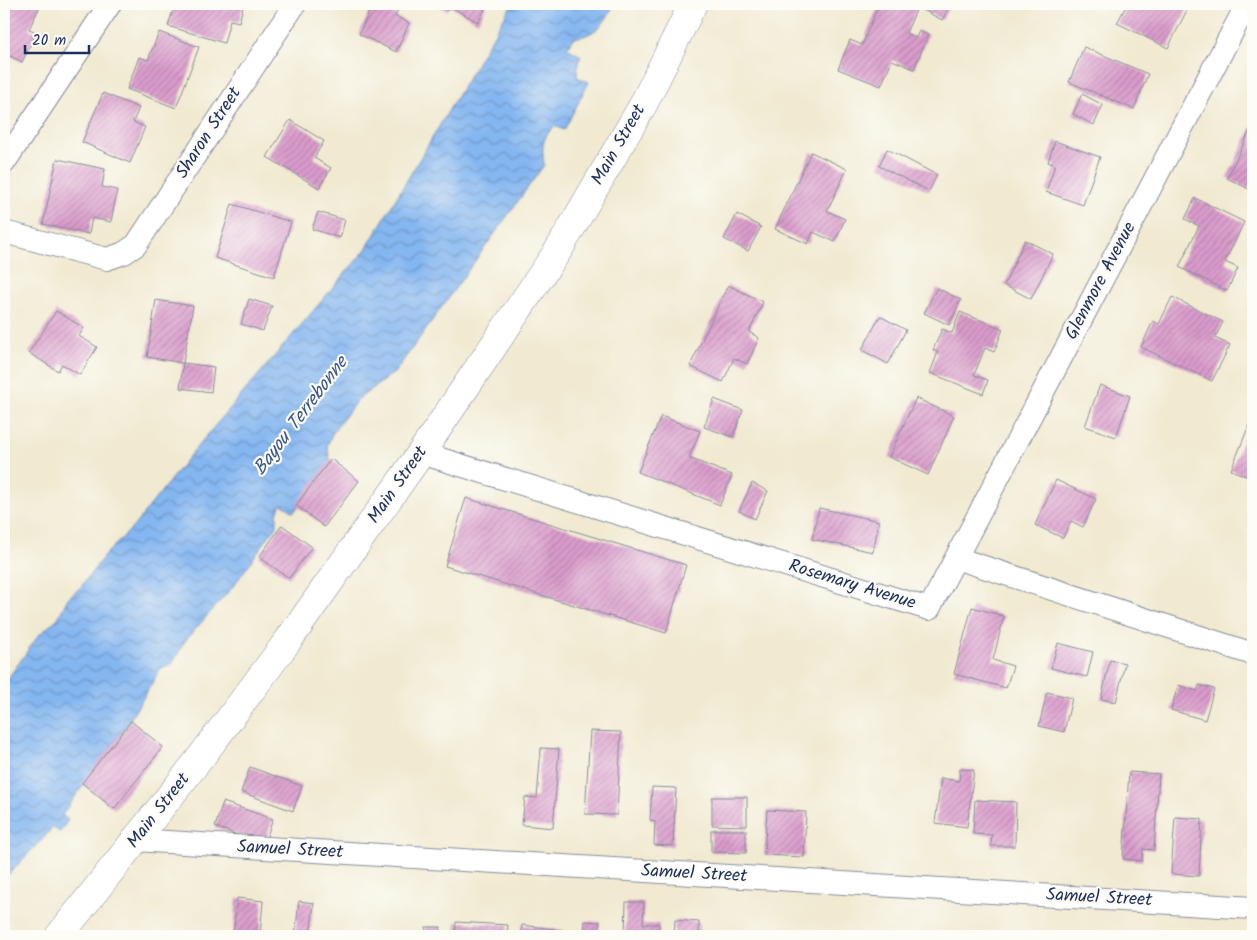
<svg xmlns="http://www.w3.org/2000/svg" width="1257" height="940" font-family="Kalam,sans-serif">
	<style>
		.water { fill: url(#water-waves); stroke: #5072a7 }
		.building { fill: url(#building-hatch) }
		.lines { fill: none; stroke-linecap: round; stroke-linejoin: round }
		.minor-casing { stroke: #868c98; stroke-width: 24 }
		.major-casing { stroke: #868c98; stroke-width: 29 }
		.minor { stroke: #fff; stroke-width: 22 }
		.major { stroke: #fff; stroke-width: 28 }
		.labels { text-anchor: middle; dominant-baseline: central; stroke-width: 4.5; stroke-linejoin: round; paint-order: stroke }
		.street-label { font-size: 18px; fill: #1b2f5e; stroke: #fdfcf7 }
		.water-label { font-size: 19px; font-style: italic; fill: #3a588a; stroke: #fdfcf7 }
	</style>
	<defs>
		<pattern id="water-waves" width="16" height="10" patternUnits="userSpaceOnUse" patternTransform="scale(1.25)"><rect width="16" height="10" fill="#84b6f0"/><path d="M0 5q4-4 8 0t8 0" fill="none" stroke="#6b94c6"/></pattern>
		<pattern id="building-hatch" width="6" height="6" patternUnits="userSpaceOnUse" patternTransform="scale(1.25)"><rect width="6" height="6" fill="#db9ccc"/><path d="M-1 1l2-2M0 6l6-6M5 7l2-2" fill="none" stroke="#b180a9"/></pattern>
	</defs>
	<rect width="100%" height="100%" fill="#fdfcf7"/>
	<filter id="ink" filterUnits="userSpaceOnUse"><feTurbulence type="fractalNoise" baseFrequency=".02" numOctaves="2"/><feDisplacementMap in="SourceGraphic" scale="10" xChannelSelector="R" yChannelSelector="G"/><feConvolveMatrix kernelMatrix="1 2 1 2 8 2 1 2 1" color-interpolation-filters="sRGB"/></filter>
	<filter id="wash" filterUnits="userSpaceOnUse"><feTurbulence type="fractalNoise" baseFrequency=".0096" numOctaves="4" result="noise"/><feDisplacementMap in="SourceGraphic" scale="20" xChannelSelector="R" yChannelSelector="G"/><feGaussianBlur stdDeviation="1.12" result="paint"/><feColorMatrix in="noise" values="0 0 0 0 0 0 0 0 0 0 0 0 0 0 0 0 0 1.4 0 .05"/><feComposite in="paint" operator="in"/></filter>
	<g filter="url(#wash)">
		<rect width="100%" height="100%" fill="#f1ead1"/>
		<!-- water -->
		<path class="water" d="M512,4H614C606,23 595,36 573,38L567,48L581,56L578,63L577,77L589,82L564,130L555,126C541,138 542,147 544,165L395,372L357,400L332,434L327,446L331,463L294,512L281,504L277,513V525L235,584L185,641L172,664L161,668L131,718L62,815L68,820L60,832L53,828L4,879V684L38,636L58,618L68,598L81,587L104,556L134,526L191,454L366,249Z"/>
		<g id="blocks">
			<!-- building -->
			<path class="building" d="M4,4H41L29,29L37,32L22,62L4,53Z
				M175,4H244L239,22L230,20L224,43L168,26Z
				M373,4H401L395,16L409,23L396,52L359,34Z
				M434,4H486L487,5L478,22L449,6L447,11Z
				M879,4H907L917,8L906,33L916,38L919,31L928,35L914,69L892,60L881,86L838,69L850,40L862,45Z
				M917,4H951L942,20L916,6Z
				M1127,4H1190L1168,48L1117,23Z
				M159,32L199,47L176,108L127,89L139,57L148,60Z
				M1084,47L1148,74L1134,109L1069,82Z
				M103,93L139,108L133,122L145,127L130,163L82,142Z
				M1082,94L1103,105L1094,125L1073,114Z
				M290,120L324,141L314,158L331,168L319,188L267,157Z
				M1253,124V191L1227,178Z
				M1055,141L1100,157L1083,205L1046,192L1055,165L1048,162Z
				M887,149L937,175L929,191L879,166Z
				M811,152L847,169L827,211L845,219L835,242L813,232L808,244L775,229Z
				M57,159L105,169L102,187L117,190L111,222L92,218L89,234L43,224Z
				M1195,198L1244,222L1225,262L1238,268L1227,291L1179,267L1199,226L1185,219Z
				M232,204L291,222L274,277L215,258Z
				M318,212L345,220L340,238L312,229Z
				M737,214L761,227L748,251L724,239Z
				M1025,240L1053,254L1031,299L1004,285Z
				M728,285L763,302L749,332L759,338L747,364L734,358L723,382L690,366Z
				M937,288L961,300L949,325L924,313Z
				M1172,297L1223,322L1215,338L1230,345L1212,381L1141,347L1153,321L1159,324Z
				M249,299L272,306L263,331L241,324Z
				M156,300L193,306L183,363L214,367L211,392L180,388L183,363L147,357Z
				M56,311L84,328L79,336L97,347L80,375L62,364L58,371L29,353Z
				M960,312L1003,329L994,352L985,348L974,375L988,380L983,394L930,373L938,352L933,350L942,329L952,333Z
				M880,316L906,330L888,364L862,350Z
				M1100,385L1130,396L1116,437L1085,426Z
				M916,398L954,416L928,475L889,457Z
				M714,399L743,410L733,437L704,427Z
				M661,416L700,431L689,458L732,475L720,505L638,472Z
				M1251,420L1253,421V479L1231,470Z
				M331,459L359,481L324,527L296,505Z
				M1056,480L1096,499L1083,527L1071,521L1063,538L1035,525Z
				M752,483L768,491L755,519L739,511Z
				M466,498L686,565L666,633L445,566Z
				M819,508L879,521L873,552L812,539Z
				M282,525L312,547L289,578L259,557Z
				M972,607L1004,616L993,660L1013,666L1006,688L954,674Z
				M1058,643L1093,652L1087,677L1051,668Z
				M1110,660L1125,663L1116,702L1101,699Z
				M1178,685L1197,691L1199,685L1214,689L1205,720L1171,710Z
				M1047,692L1072,698L1064,732L1039,726Z
				M131,721L163,747L114,809L82,783Z
				M590,731L621,732L617,815L585,814Z
				M541,748L559,749L553,828L522,825L525,797L537,798Z
				M250,767L302,786L293,811L241,792Z
				M960,769L974,770L967,827L935,823L941,778L959,781Z
				M1129,772L1159,774L1154,850L1143,849L1142,861L1123,859Z
				M652,787L676,788L673,846L654,845L655,821L650,820Z
				M712,797H747V826L712,825Z
				M975,800L1016,802L1015,846H991L992,835L973,834Z
				M223,802L273,819L264,844L215,827Z
				M767,810L806,812L804,857L764,855Z
				M1175,817L1202,819L1199,876L1171,874Z
				M711,830H746V853L711,852Z
				M237,898L263,901L260,936H233Z
				M299,901L314,903L310,936H295Z
				M626,902H644L643,924H659V936H625Z
				M675,920L699,922V936H674Z
				M585,921L600,922L598,936H584Z
				M456,922L508,925L507,936H455Z
				M522,925L562,930V936H521Z
				M426,927H441L440,936H425Z"/>
		</g>
	</g>
	<g filter="url(#ink)">
		<use href="#blocks" fill-opacity="0" stroke="#868c98" stroke-width="1"/>
		<g class="lines">
			<defs>
				<path id="minor" d="M4,163L110,4
					M4,232L107,259L124,253L136,245L295,4
					M421,453L929,609L1247,4
					M956,558L1253,654
					M135,840L1253,908"/>
				<path id="major" d="M59,936L201,757L287,642L421,453L559,249L643,105L693,4"/>
			</defs>
			<!-- minor casing -->
			<use href="#minor" class="minor-casing"/>
			<!-- major casing -->
			<use href="#major" class="major-casing"/>
			<!-- minor -->
			<use href="#minor" class="minor"/>
			<!-- major -->
			<use href="#major" class="major"/>
		</g>
	</g>
	<g class="labels">
		<!-- street labels -->
		<g class="street-label">
			<text transform="translate(209 133) rotate(-57)">Sharon Street</text>
			<text transform="translate(619 145) rotate(-60)">Main Street</text>
			<text transform="translate(1101 281) rotate(-62)">Glenmore Avenue</text>
			<text transform="translate(398 485) rotate(-55)">Main Street</text>
			<text transform="translate(852 585) rotate(17)">Rosemary Avenue</text>
			<text transform="translate(159 811) rotate(-52)">Main Street</text>
			<text transform="translate(290 850) rotate(3)">Samuel Street</text>
			<text transform="translate(694 874) rotate(3)">Samuel Street</text>
			<text transform="translate(1099 898) rotate(3)">Samuel Street</text>
		</g>
		<!-- water labels -->
		<g class="water-label">
			<text transform="translate(301 416) rotate(-53)">Bayou Terrebonne</text>
		</g>
	</g>
	<!-- margin -->
	<rect width="1257" height="940" fill="none" stroke="#fdfcf7" stroke-width="20"/>
	<!-- scale -->
	<path d="M25 45v8h64v-8" fill="none" stroke="#1b2f5e" stroke-width="2.5"/>
	<text x="32" y="45" font-size="15" fill="#1b2f5e" stroke="#fdfcf7" stroke-width="4" paint-order="stroke">20 m</text>
</svg>
